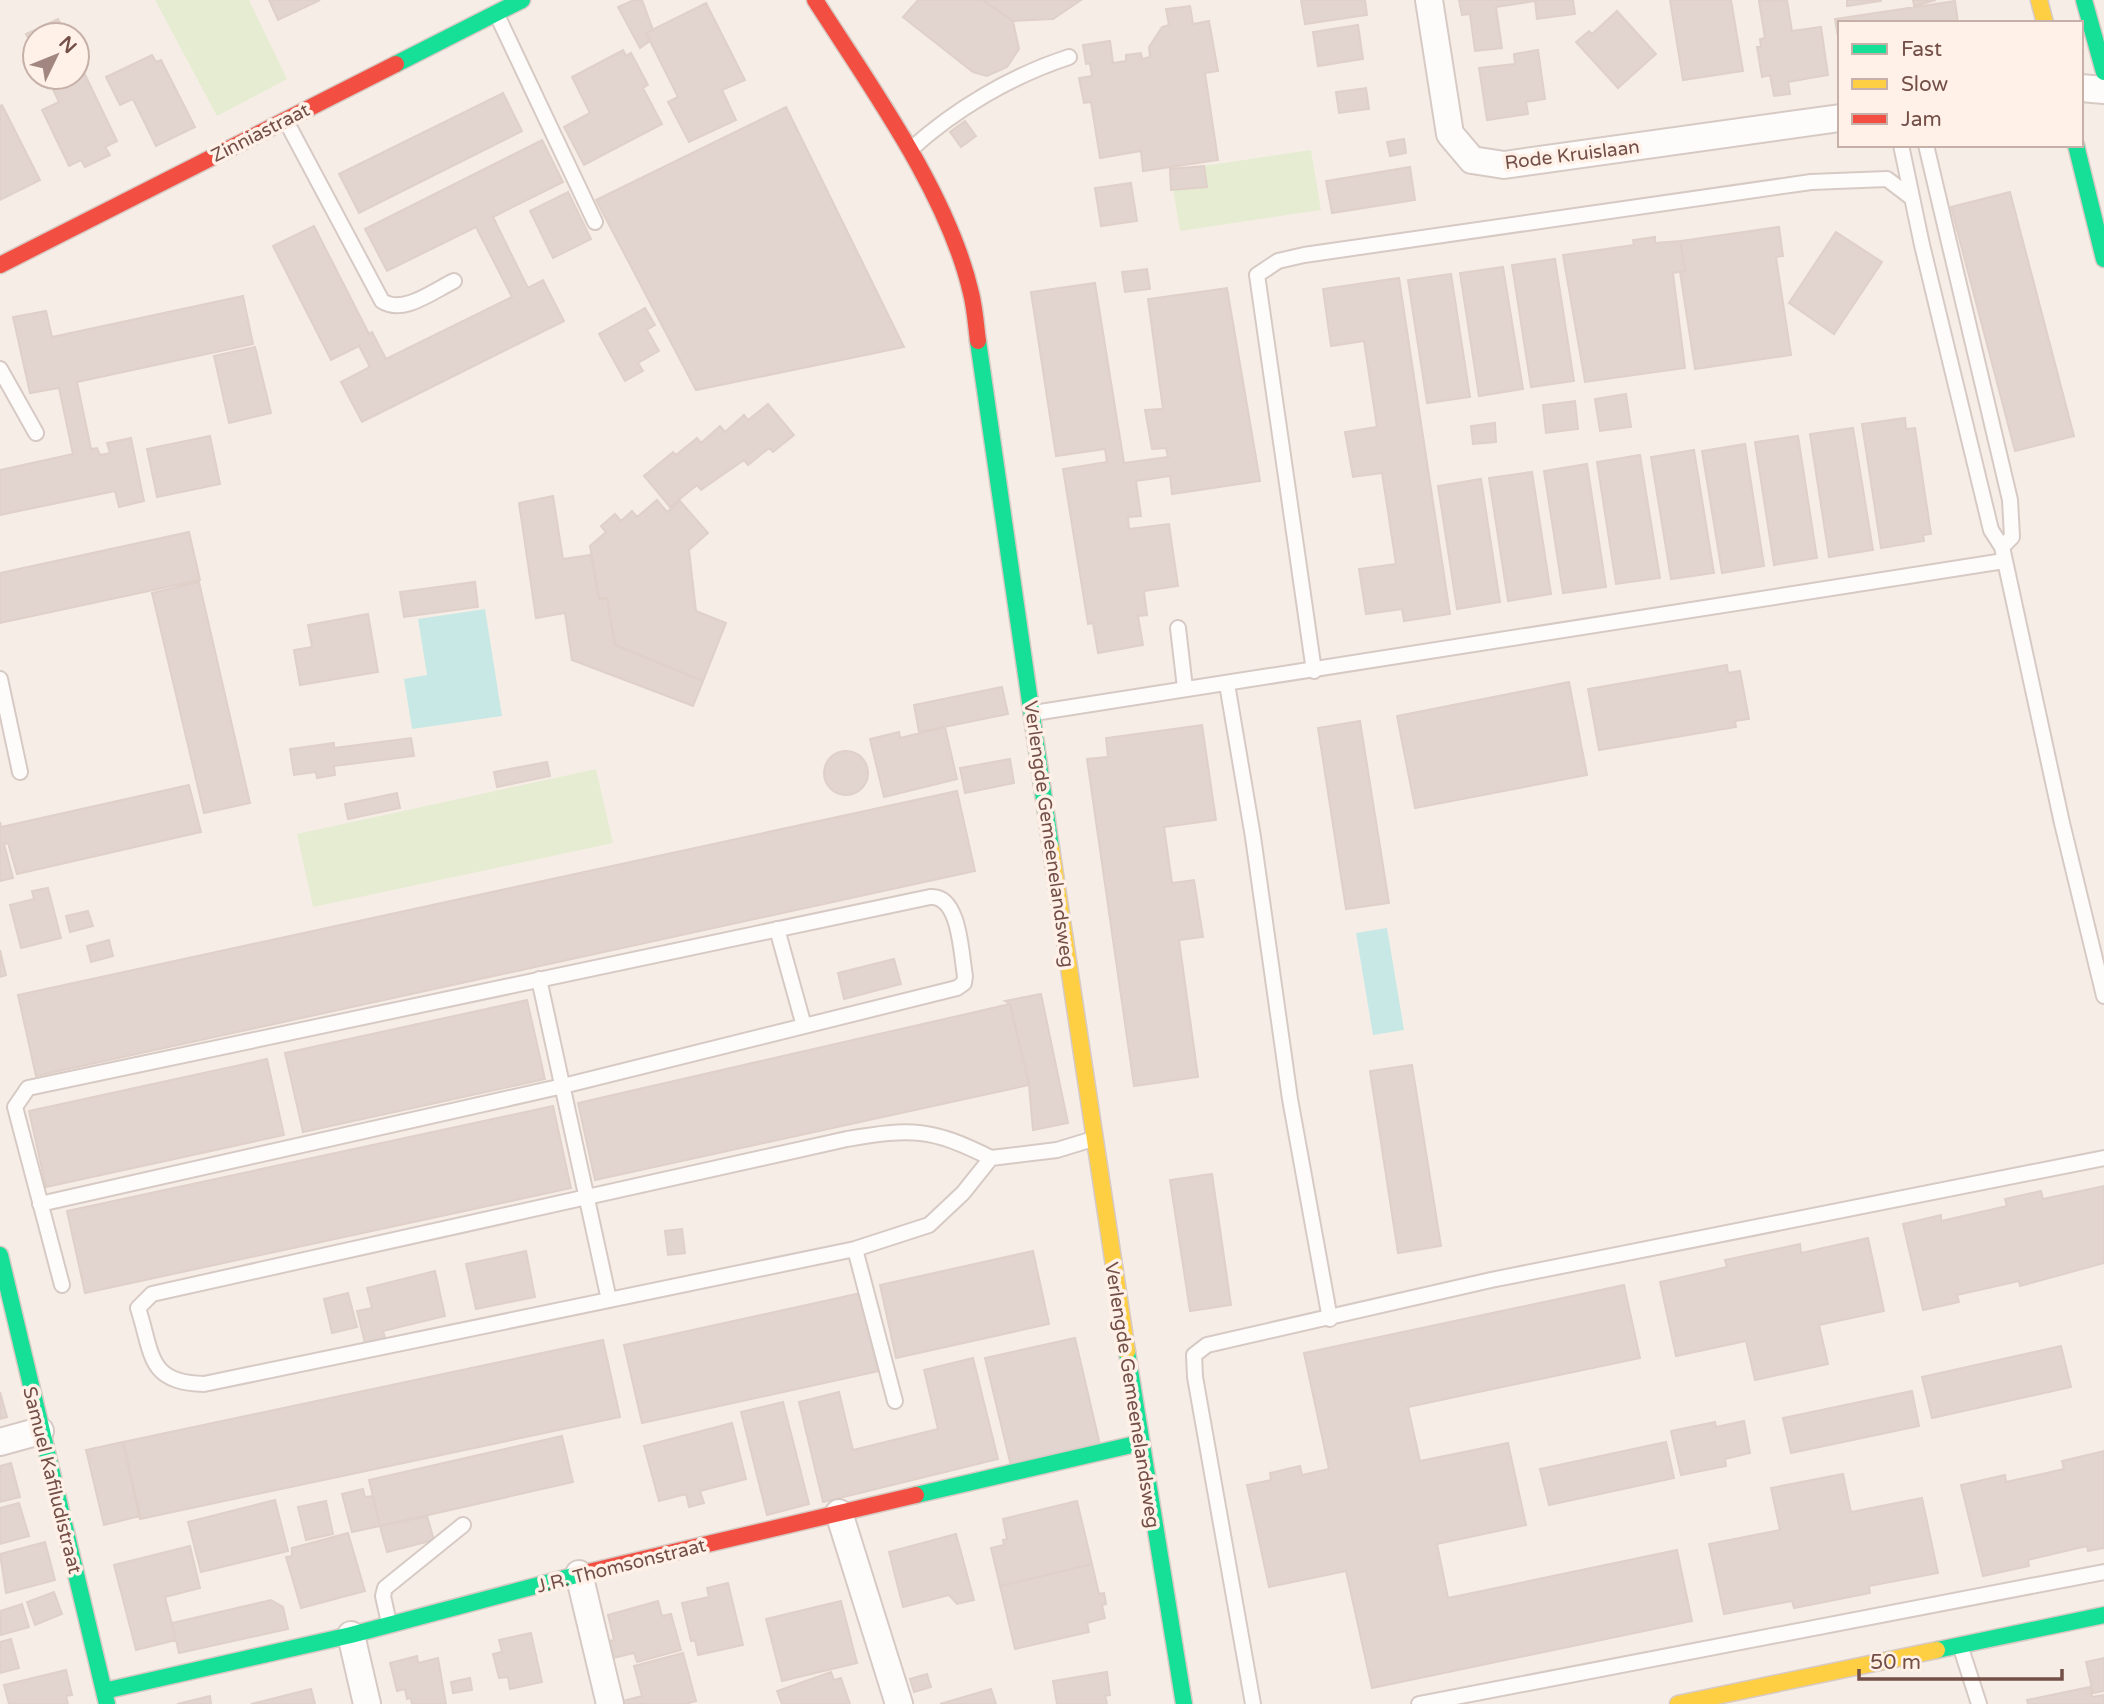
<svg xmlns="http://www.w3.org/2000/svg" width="2104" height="1704" font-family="'Varela Round',sans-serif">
<rect width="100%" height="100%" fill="#f6eee6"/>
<path fill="#e6ecd1" d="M155,0H249L287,79L217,116Z
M1311,150L1321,210L1180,231L1170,171Z
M596,769L613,843L313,907L297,834Z"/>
<path fill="#c8e8e5" d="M485,609L502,716L412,729L404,679L427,675L418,619Z
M1387,928L1404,1030L1373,1035L1356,933Z"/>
<path fill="#e2d4ce" stroke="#dfd0c9" stroke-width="2" d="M269,0H320L278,20Z
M634,0H642L653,30L646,33L650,41L640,48L618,7Z
M918,0H983L1013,21L1019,49L1007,67L987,76L973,72L903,17Z
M983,0H1081L1053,19L1013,21Z
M1301,0H1365L1367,15L1305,24Z
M1459,0H1573L1575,14L1537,19L1535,1L1496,7L1502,48L1475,51L1470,14L1462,15Z
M1670,0H1731L1743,71L1683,80Z
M1787,0L1792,31L1821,27L1828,75L1788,82L1790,94L1774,96L1770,75L1762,77L1757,47H1761L1760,39L1765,38L1759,1Z
M1847,0H1881V1L1847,6Z
M1913,0H1936L1914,6Z
M1955,1L1958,23H1840V48L1835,19Z
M706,3L745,80L722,90L736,120L689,142L668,102L678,97L646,33Z
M1190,6L1193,24L1209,21L1218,71L1205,73L1218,160L1143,171L1141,151L1100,158L1091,102L1084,103L1079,78L1092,76L1090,63L1086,64L1083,45L1110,41L1113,63L1126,61V55L1141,53L1142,59L1150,57L1149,47L1162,27L1169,25L1166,9Z
M1617,11L1656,54L1618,88L1576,42L1589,31L1592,34Z
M58,19L66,35H35V53L26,34Z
M1358,25L1363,59L1318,66L1313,32Z
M623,50L626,56L631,53L648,85L643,88L662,124L584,165L564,127L590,113L572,77Z
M1538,50L1545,99L1526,102L1528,114L1487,120L1479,68L1515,64L1514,54Z
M152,55L156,62L161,60L195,127L156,146L133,99L120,105L106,77Z
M77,58L117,141L105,147L110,155L85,167L81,160L69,166L42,110L59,102L47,77H77Z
M1366,88L1369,109L1339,113L1336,92Z
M503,93L522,131L359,213L339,174Z
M2,105L40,180L0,200V106Z
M786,107L904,347L696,390L596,200Z
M965,121L976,136L961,147L950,132Z
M1404,139L1406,153L1390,156L1387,142Z
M542,140L563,182L493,217L528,288L543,280L564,321L362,422L341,382L370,367L359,346L331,360L273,246L314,226L369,334L372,332L386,359L512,297L476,227L387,271L365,229Z
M1204,166L1207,187L1171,190L1170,169Z
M1410,167L1415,200L1332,213L1326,181Z
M1131,183L1137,221L1101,226L1095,188Z
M568,192L591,239L553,258L530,211Z
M2010,192L2074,436L2015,451L1951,207Z
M1779,227L1783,256L1776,257L1791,355L1695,369L1680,272L1685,271L1680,241Z
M1836,232L1882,262L1834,334L1789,303Z
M1655,237V243L1680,241L1685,271L1673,273L1685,368L1585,382L1563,255L1634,245L1633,240Z
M1555,259L1574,381L1531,387L1512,265Z
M1503,267L1523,389L1479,396L1460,273Z
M1147,269L1150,289L1125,292L1122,272Z
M1451,274L1470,397L1427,403L1408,280Z
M1399,278L1450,614L1404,621L1402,609L1366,614L1359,569L1396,564L1382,473L1353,477L1345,432L1377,427L1364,341L1331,346L1323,289Z
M1095,283L1124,463L1168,457L1166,448L1152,449L1145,410L1163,409L1148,299L1227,288L1260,481L1172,494L1170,476L1136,481L1141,516L1128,517L1129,529L1169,524L1178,586L1144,591L1147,615L1138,616L1143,645L1098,653L1093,623L1088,624L1063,469L1107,462L1105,449L1056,456L1031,292Z
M243,296L253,344L77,382L91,449L97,448L100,455L110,453L107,443L131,438L144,501L119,507L115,491L0,515V470L73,454L59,388L30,393L13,317L46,311L52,337Z
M645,308L655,325L647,330L659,351L638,363L643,371L625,381L599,334Z
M255,347L271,413L229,423L214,356Z
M1626,394L1631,427L1600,431L1595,399Z
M1575,401L1578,429L1546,433L1543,405Z
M768,404L794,435L773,452L769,448L748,465L744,460L701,490L697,485L670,507L644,476L673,452L676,455L697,438L701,443L720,426L725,432L744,415L748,420Z
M1905,418L1906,429L1915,428L1931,534L1923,535L1924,541L1881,548L1862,424Z
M1495,423L1496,442L1473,444L1471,426Z
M1853,428L1873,550L1829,557L1810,434Z
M210,436L220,484L157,497L147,449Z
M1798,436L1817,558L1774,565L1755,442Z
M1745,444L1764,566L1722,573L1702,451Z
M1694,450L1714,573L1671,579L1651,457Z
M1640,455L1660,578L1616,584L1597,462Z
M1587,464L1606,587L1563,593L1544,471Z
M1532,472L1551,594L1508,601L1489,478Z
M1481,479L1500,602L1457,609L1438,486Z
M553,496L563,559L591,555L599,599L607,598L615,645L703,681L693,706L572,660L565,613L536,618L519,503Z
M657,500L667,512L680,501L708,533L689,550L696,611L726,623L703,681L615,645L607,598L599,599L590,546L606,532L601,526L615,514L621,521L632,511L637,517Z
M189,532L200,580L0,623V573Z
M199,582L250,803L204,813L152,593Z
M475,582L478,607L404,617L400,592Z
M368,614L378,672L300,685L294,650L312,647L308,625Z
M1727,665L1728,673L1740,671L1749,719L1735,721L1736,727L1599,750L1588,689Z
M1569,682L1587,775L1415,808L1397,716Z
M1002,687L1008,714L919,732L914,705Z
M1360,721L1389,903L1346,909L1318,728Z
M1202,725L1216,820L1164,827L1172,883L1194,880L1203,937L1179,940L1198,1077L1134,1086L1087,759L1108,757L1106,738Z
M945,727L957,779L884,797L870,739L899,732L900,738Z
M411,738L414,756L334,766L335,775L317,778L316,772L294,775L290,749L334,743V748Z
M824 773a22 22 0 1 1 44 0a22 22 0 1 1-44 0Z
M1010,759L1014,783L965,793L960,768Z
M547,762L550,776L497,787L494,772Z
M189,785L201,832L17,874L8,843L4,844L13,878L0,881V822L1,827Z
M957,791L975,871L36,1076L18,995Z
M397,793L400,808L348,819L345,804Z
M48,888L61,938L21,948L10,905L34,899L32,891Z
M88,911L93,926L70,932L66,916Z
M109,940L113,956L91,962L87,946Z
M0,950L6,975L0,977Z
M894,959L901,984L844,999L838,973Z
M1041,994L1068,1123L1033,1130L1029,1085L1010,1004L1005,1001Z
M527,1000L545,1079L303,1132L285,1053Z
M1010,1004L1029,1085L595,1180L578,1103Z
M267,1059L284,1135L46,1187L29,1111Z
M1412,1065L1441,1246L1398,1253L1370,1071Z
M553,1106L571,1188L85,1293L67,1211Z
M1212,1174L1231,1305L1190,1311L1170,1180Z
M2104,1186V1263L2020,1286L2019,1281L1957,1295L1959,1302L1923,1310L1903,1224L1941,1215V1221L2007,1206L2005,1199L2041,1191L2043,1199Z
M682,1229L685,1253L668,1255L665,1231Z
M1868,1238L1884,1311L1819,1325L1828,1364L1755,1380L1746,1341L1676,1356L1660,1282L1727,1267L1725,1260L1800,1244L1801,1253Z
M526,1251L535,1297L476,1309L466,1264Z
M1033,1251L1049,1324L896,1358L880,1285Z
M435,1271L445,1316L383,1331L385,1338L365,1343L357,1311L372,1308L367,1288Z
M1624,1285L1640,1358L1408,1407L1420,1461L1508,1443L1526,1525L1437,1544L1448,1598L1677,1550L1692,1621L1372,1688L1346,1571L1269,1587L1247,1485L1271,1480L1270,1473L1300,1466L1302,1475L1329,1469L1304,1353Z
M348,1293L357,1327L332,1333L324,1299Z
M861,1293L879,1371L642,1423L624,1345Z
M1075,1338L1100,1445L1011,1466L985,1358Z
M603,1340L620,1417L140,1519L123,1442Z
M2061,1346L2071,1387L1932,1418L1922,1377Z
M973,1358L998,1459L823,1502L799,1402L839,1392L853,1450L938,1429L924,1370Z
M1912,1391L1919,1426L1791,1453L1783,1418Z
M0,1392L7,1417L0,1419Z
M783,1402L809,1504L767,1515L741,1412Z
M1744,1421L1750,1453L1725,1459L1726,1466L1681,1475L1671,1431L1715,1422L1716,1427Z
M732,1423L746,1479L700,1491L704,1503L689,1507L686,1494L659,1501L644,1446Z
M562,1436L573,1482L380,1526L369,1480Z
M123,1442L140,1516L104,1525L86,1450Z
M1666,1442L1674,1478L1549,1505L1540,1469Z
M2104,1451V1548L2088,1551L2087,1546L2028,1560L2029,1566L1983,1576L1961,1485L2005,1475L2006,1482L2064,1469L2062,1461Z
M11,1463L20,1497L0,1502V1466Z
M1843,1474L1851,1512L1922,1498L1938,1573L1869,1586L1870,1593L1794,1608L1792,1601L1724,1614L1709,1544L1780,1530L1771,1488Z
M363,1489L365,1497L373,1496L380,1526L352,1532L342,1494Z
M275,1500L288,1551L201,1572L188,1522Z
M326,1501L333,1534L306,1540L298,1507Z
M1077,1501L1092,1564L1000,1586L991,1548L1004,1545L1003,1540L1007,1539L1003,1519Z
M19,1503L29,1536L0,1544V1508Z
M427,1516L434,1540L387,1552L380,1526Z
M348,1533L365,1591L301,1608L286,1557L292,1556V1548Z
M956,1534L974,1600L957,1604L949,1595L903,1607L889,1552Z
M45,1542L55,1580L6,1593L0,1554Z
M190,1546L200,1588L165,1597L176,1640L136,1650L114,1565Z
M1092,1564L1099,1594L1104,1593L1106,1604L1102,1605L1105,1618L1087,1623L1089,1632L1015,1649L1000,1586Z
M728,1583L743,1645L698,1655L695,1640L691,1641L682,1603L709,1597L707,1588Z
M54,1592L62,1614L35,1625L27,1602Z
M271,1600L283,1607L288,1629L179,1653L172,1623Z
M658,1601L662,1616L671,1614L681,1650L637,1662L634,1653L609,1659L604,1642L614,1640L608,1615Z
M841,1601L857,1663L782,1681L766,1619Z
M22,1604L29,1627L1,1635L0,1611Z
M531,1633L542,1682L510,1689L508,1677L499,1678L493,1654L502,1652L499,1640Z
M11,1639L19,1668L0,1673V1642Z
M683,1653L696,1701L685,1704H624L623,1701L642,1696L634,1666Z
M417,1656L418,1663L438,1658L446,1704H412L411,1698L407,1699L405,1689L397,1691L390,1663Z
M2104,1658V1691L2093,1693L2086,1662Z
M66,1670L72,1695L66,1696L68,1704H9L4,1685Z
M831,1672L834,1680L841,1678L850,1704H782L777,1691Z
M1107,1672L1110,1695L1105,1696L1107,1704H1057L1053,1681Z
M927,1674L931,1687L914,1692L910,1679Z
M470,1678L472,1690L453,1693L451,1682Z
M2090,1687L2092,1697L2104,1695V1704H2028L2027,1700Z
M311,1689L315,1704H251Z
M991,1689L996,1704H940Z
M210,1696L211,1704H177Z"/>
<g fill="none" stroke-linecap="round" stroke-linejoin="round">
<g stroke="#d7cac5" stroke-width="18">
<path id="lane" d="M497,15L595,222
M286,121L382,301C403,315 433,291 454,281
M1901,145L1922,245L1991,530L2002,547L2062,823L2104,996
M1926,145L2010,500L2012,537L2002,547
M910,150C955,109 1011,76 1069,57
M0,369L36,433
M1178,628L1185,688
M1314,671L1257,275L1278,261L1304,255L1811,182L1887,179L1912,198
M0,679L20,772
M1227,684L1253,837L1290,1099L1330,1319
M1034,713L2004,561
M777,929L804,1026
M539,979L609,1300
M991,1158C931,1128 912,1128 847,1139L152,1294L138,1308C153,1354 147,1383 204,1384L855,1249L929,1225L963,1193L991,1158L1057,1150L1093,1139
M40,1204L563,1086L957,988L964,983L965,976C961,954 960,894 930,897L28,1088L15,1107L62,1285
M855,1249L895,1401
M389,1623L383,1596L385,1588L463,1525
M1960,1645L1979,1704
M1253,1704L1195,1377L1194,1355L1207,1345L1491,1280L2104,1158
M1419,1704L2104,1572"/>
</g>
<g stroke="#d7cac5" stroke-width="30">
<path id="street" d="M1429,0L1450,134L1472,160L1504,165L1840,118
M2081,88L2104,90
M0,1442L40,1431
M839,1513L899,1704
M579,1574L610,1704
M351,1635L367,1704"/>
</g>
<g stroke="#d7c9c3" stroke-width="19">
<path id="fast" d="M2084,0L2104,72
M396,64L522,0
M2076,145L2104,259
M978,341L1051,848
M0,1255L107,1704
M1127,1352L1184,1704
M916,1495L1140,1443
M1937,1650L2104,1615
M104,1691L351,1635L584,1573"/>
</g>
<g stroke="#d7c9c3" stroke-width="19">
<path id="slow" d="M2039,0L2045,23
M1051,848L1127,1352
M1678,1704L1937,1650"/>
</g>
<g stroke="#d7c9c3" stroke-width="19">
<path id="jam" d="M815,0C870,86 948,193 971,293C975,309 976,326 978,341
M0,265L396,64
M584,1573L916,1495"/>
</g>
<use href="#lane" stroke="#fefcfb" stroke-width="14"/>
<use href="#street" stroke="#fefcfb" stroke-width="26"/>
<use href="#fast" stroke="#16e098" stroke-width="16"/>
<use href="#slow" stroke="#ffcf43" stroke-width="16"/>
<use href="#jam" stroke="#f24e42" stroke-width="16"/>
</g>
<g text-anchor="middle" stroke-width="7" stroke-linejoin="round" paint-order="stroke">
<g font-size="19" fill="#734f47" stroke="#fff1e7">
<text transform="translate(260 132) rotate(-27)" y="7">Zinniastraat</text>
<text transform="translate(1572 154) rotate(-7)" y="7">Rode Kruislaan</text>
<text transform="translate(1050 834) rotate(82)" y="7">Verlengde Gemeenelandsweg</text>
<text transform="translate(1133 1395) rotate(81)" y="7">Verlengde Gemeenelandsweg</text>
<text transform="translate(53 1480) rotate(76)" y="7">Samuel Kafiludistraat</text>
<text transform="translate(621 1565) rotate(-14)" y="7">J.R. Thomsonstraat</text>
</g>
</g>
<rect x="1838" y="21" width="245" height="126" fill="#fff1e7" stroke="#c7b0a7" stroke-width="2"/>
<rect x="1852" y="44" width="35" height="10" fill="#16e098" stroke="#c7b0a7" stroke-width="2"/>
<text x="1901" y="56" font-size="21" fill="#734f47">Fast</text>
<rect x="1852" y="79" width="35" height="10" fill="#ffcf43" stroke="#c7b0a7" stroke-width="2"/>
<text x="1901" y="91" font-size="21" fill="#734f47">Slow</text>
<rect x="1852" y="114" width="35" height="10" fill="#f24e42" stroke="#c7b0a7" stroke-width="2"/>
<text x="1901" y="126" font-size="21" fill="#734f47">Jam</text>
<g transform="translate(56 56) rotate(47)"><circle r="33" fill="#fff1e7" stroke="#c7b0a7" stroke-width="2"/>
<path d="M0-5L12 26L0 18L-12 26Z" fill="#a1877f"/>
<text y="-10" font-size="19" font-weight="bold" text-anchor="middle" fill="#734f47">N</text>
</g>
<path d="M1859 1669v10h203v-10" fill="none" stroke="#734f47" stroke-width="3.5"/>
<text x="1870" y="1669" font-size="21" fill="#734f47" stroke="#fff1e7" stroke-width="5" paint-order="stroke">50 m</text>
</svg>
